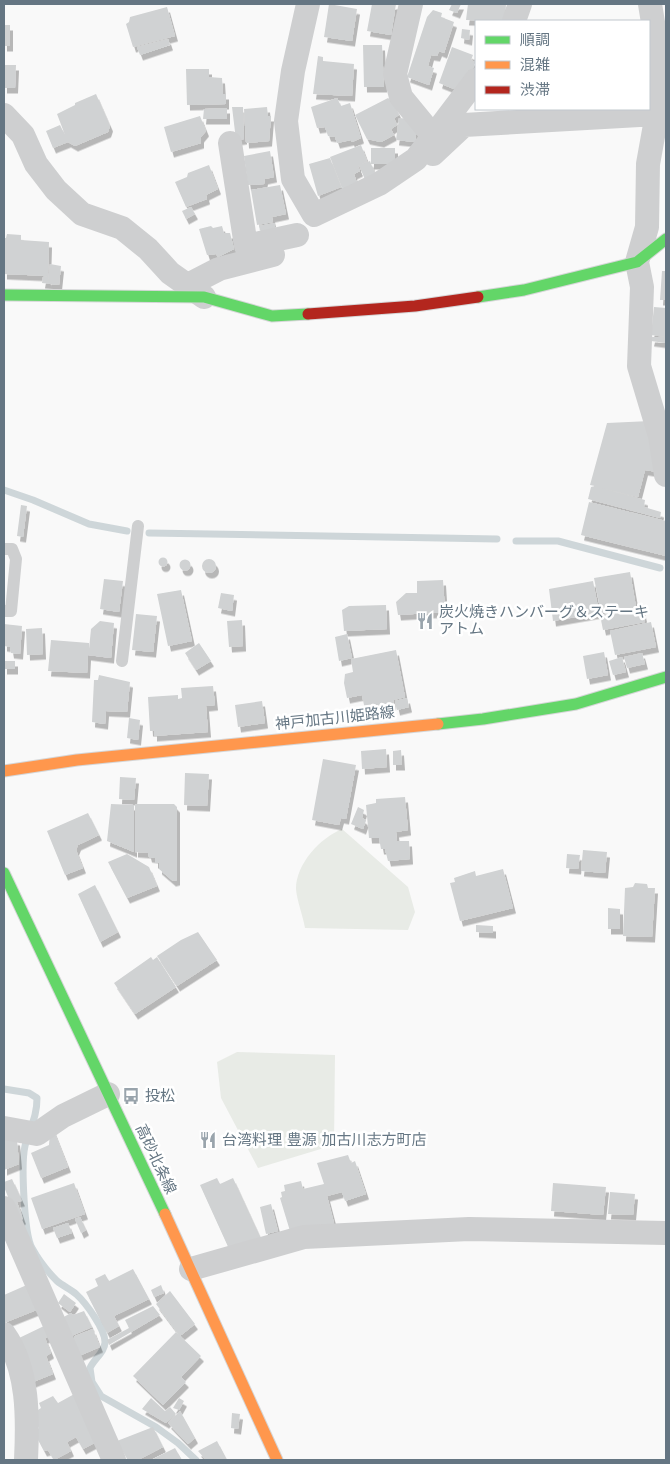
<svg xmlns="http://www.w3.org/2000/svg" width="670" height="1464" font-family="'DejaVu Sans','Noto Sans JP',sans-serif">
<defs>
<filter id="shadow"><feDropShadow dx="3" dy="5.5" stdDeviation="0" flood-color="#0004"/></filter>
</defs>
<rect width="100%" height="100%" fill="#f9f9f9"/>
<path fill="#e8ebe6" d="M342,829L408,887L415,912L408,930L305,928C303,916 297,901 296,889C296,864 320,838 342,829Z
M237,1052L335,1055L334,1145L258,1168L221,1098L217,1062Z"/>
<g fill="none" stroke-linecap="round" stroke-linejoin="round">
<path stroke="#ced6d9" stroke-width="7" d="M4,490L33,500L89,524L127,531
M149,533L497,539
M516,541H558L660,568
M4,1089L29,1093L37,1098C37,1119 29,1128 25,1146C21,1163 24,1234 32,1248C38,1259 48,1272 57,1281C63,1286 70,1289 76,1294C86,1303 105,1329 105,1342C105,1352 94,1359 90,1368L92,1382L101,1396L156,1427L178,1443L196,1460"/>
</g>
<path fill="#d0d2d3" filter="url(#shadow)" d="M329,4L357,9L352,41L324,37Z
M372,4H396L391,35L367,31Z
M452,4H461L457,13L449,10Z
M468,4H506L505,21L466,20Z
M167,7L175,36L133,47L126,24L129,22L130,17Z
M433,10L442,13L441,17L454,22L444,53L439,51L437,56L431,55L428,66L434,68L429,85L407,77L427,17Z
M4,25H10V46H4Z
M462,29L470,30L469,40L461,38Z
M168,39L170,45L140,55L137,47Z
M363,45H382L384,87H364Z
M452,47L473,55L471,60L475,62L472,71L468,70L459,91L439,83Z
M318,56L323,57V61L354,64L352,96L313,94Z
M4,65H16L15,88H4Z
M186,69H209V77L222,78L223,94H226V104L187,105Z
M96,94L110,126L108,132L75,146L68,142L53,148L46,131L60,125L65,135L57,114L75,105V103Z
M337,98L341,106L350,103L361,138L352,142L351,140L337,143L335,137L328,136L325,127L317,128L311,107Z
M388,98L393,102L399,115L394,118L397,125L391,129L394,135L381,142L367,139L355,115Z
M232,107H243L244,139L236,140Z
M267,107L268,116H271L269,141L246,143L244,109Z
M227,108V119H203L204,109Z
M200,116L206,131L201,137V143L171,152L164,127Z
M399,118L410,119V126L417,128L415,142L396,140Z
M361,145L367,161L358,166L360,171L354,174L357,183L342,188L330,157Z
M371,148H395V164H371Z
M270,151L274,177L265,179L264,184L248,185L244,156Z
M330,158L341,187L318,196L309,164Z
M370,161L377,179L366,182L359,165Z
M209,165L218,189L206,195L207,199L186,207L175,182L187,177L188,173Z
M280,185L286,214L272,217L273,222L257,225L251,190Z
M191,207L195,214L186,219L182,211Z
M275,223V229L261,232L259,226Z
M211,226L213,228L222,226L224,233H230L234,249L218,257L216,254L207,255L199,229Z
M7,234L21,235V240L49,242L48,276L4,274V238H6Z
M50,264L61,266L59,285L42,283L43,277L48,276V281Z
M662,271H666V300H660Z
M654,307L666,308V337L651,335Z
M652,337H666V343L651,341Z
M650,421L657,472L645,470L638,497L601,488L645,500L644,507L661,512L660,518L588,499L591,487L595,486L590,485L607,423Z
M589,502L666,521V556L581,535Z
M21,505L27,506L23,537L17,536Z
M158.5 562a4.5 4.5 0 1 1 9 0a4.5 4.5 0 1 1-9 0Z
M202 566a7 7 0 1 1 14 0a7 7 0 1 1-14 0Z
M179.5 565a5.5 5.5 0 1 1 11 0a5.5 5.5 0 1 1-11 0Z
M630,572L636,607L601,613L594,578Z
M104,579L123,581L119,612L100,609Z
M443,580L445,612L398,615L396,602L406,593H417V581Z
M593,581L599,613L553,621L549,589Z
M181,590L192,641L168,646L157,594Z
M221,593L234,595L232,611L218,608Z
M386,605L387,629L344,631L342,610L349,606Z
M642,607L645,622L603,630L600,615Z
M136,614L157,616L153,652L132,650Z
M242,620L243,646L229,647L227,621Z
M100,621L114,623L111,658L88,655L87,673L48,671L51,640L89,643V649L91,629Z
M651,622L656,647L615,655L610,631Z
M4,624L22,626L20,654L11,653L10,647L4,646Z
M42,628L43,654L27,655L26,629Z
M347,634L352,658L339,661L335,637Z
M199,643L211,661L196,670L185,653Z
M396,650L405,697L394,700L393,705L365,710L362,695L347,698L344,683L345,674L353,672L351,659Z
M604,652L608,675L587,679L583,656Z
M642,653L645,664L627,668L624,657Z
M622,657L626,672L613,675L609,661Z
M4,661H15V669H4Z
M99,675L130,682L127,712L106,711L105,724L92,722L94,680H98Z
M213,686L215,705L206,706L208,732L154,736V731H150L148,697L178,695V699L182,698L181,688Z
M407,698L409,707L397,710L395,701Z
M262,701L265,723L238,727L235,705Z
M129,718L140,720L138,740L127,738Z
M386,749L387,767L362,769L361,751Z
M401,750L402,765H393V751Z
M323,759L356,765L346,819L341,818L339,825L312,820Z
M185,773L209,774L207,806L184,805Z
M120,777L136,778L134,800L119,799Z
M405,797L408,830L396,832L397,841H409L410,859L388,861L385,849H381L379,838H369L366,805L376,803V799Z
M111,804L134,805V852L107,841Z
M135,804H174L177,807V880L173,881L159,869V863H155V858L149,857L148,853L135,852Z
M358,807L364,810L362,818L366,820L363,829L351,824Z
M88,813L99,835L78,845L76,850L83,868L65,875L47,831Z
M583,850L607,852L605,873L581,871Z
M127,854L149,867L157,886L127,898L108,862Z
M567,854L580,855L578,869L566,868Z
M503,869L513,908L460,921L450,883L455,882L454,878L475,871L476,876Z
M635,883L647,884L648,888H655L652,937L623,936L625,888L633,887Z
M95,885L118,932L100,942L78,894Z
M608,908L620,909V929H608Z
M476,925L493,926V933L476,932Z
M198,932L217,960L177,986L157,956L181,940Z
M151,957L153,960L157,957L176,987L135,1014L114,983Z
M53,1129L68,1167L41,1178L31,1153L49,1145L50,1132Z
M4,1138L17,1140L19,1164L4,1170Z
M348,1155L351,1163L355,1161L366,1194L345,1201L342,1192L327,1196L334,1223L323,1227L322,1224L290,1231L280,1198L282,1197L281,1192L285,1191L284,1185L301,1181L303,1189L324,1184L317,1163Z
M217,1178L220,1184L233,1178L262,1241L230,1251L200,1185Z
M12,1179L22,1201L17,1202L23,1219L18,1221L4,1187V1182Z
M74,1183L85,1214L42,1229L31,1198Z
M553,1183L606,1187L603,1215L551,1211Z
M610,1192L635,1194L633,1215L608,1214Z
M271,1204L278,1231L266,1234L260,1207Z
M80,1217L86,1230L81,1233L75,1219Z
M68,1223L72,1233L57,1238L53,1228Z
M133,1269L149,1299L114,1316L119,1326L107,1333L86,1292L98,1286L95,1279L105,1274L109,1281Z
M29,1284L39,1309L4,1323V1295Z
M161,1285L164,1293L154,1297L151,1290Z
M170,1291L195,1324L180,1336L156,1304Z
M64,1294L76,1303L70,1312L58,1303Z
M153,1306L160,1315L109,1345L107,1340L129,1328L125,1320Z
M84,1311L92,1327L69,1337L60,1319L71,1313L73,1315Z
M44,1326L50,1336L45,1338L51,1353L46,1356L53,1374L28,1384L17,1339Z
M93,1329L100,1347L79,1356L73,1340L75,1336Z
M176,1332L201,1356L181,1377L186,1382L163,1405L133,1376Z
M78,1392L100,1440L83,1449L76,1437L67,1442L71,1451L54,1460L48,1450L44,1451L34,1432L39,1428L32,1414L41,1408L39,1403L53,1396L58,1403Z
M151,1398L165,1411L170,1407L176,1414L166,1423L142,1409Z
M179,1398L184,1401L179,1410L173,1408Z
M180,1411L195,1438L188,1444L168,1423Z
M232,1413L240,1414L238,1429L231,1428Z
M153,1427L163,1447L138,1460H128L117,1441Z
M217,1441L227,1460H206L198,1451Z
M175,1448L182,1460H151Z"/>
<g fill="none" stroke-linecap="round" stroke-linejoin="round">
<g stroke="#d5d6d7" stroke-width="13">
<path id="fast" d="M4,295L204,297L272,316L308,314
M478,297L524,290L637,262L666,239
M438,724L483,719L576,704L666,677
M4,873L165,1214"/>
</g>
<g stroke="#d5d6d7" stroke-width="13">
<path id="slow" d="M4,771L77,760L438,724
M165,1214L277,1460"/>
</g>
<g stroke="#d5d6d7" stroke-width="13">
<path id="jam" d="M308,314L415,306L478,297"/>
</g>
<path stroke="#cecfd0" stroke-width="12" d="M4,549H12L16,559L11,611H4
M122,661L138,526"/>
<path stroke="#cecfd0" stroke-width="24" d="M308,4L293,71L286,121L293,179L314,215L379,184L416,159L476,80
M411,4L395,74L401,97L433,136
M650,4L656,41L659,74L657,114L648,164L647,227L637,262L642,287L639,366L660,436L666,475
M514,21L520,4
M4,115L23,135L36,164L56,190L82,214L122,228L148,249L170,273L204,297
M230,143L246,246L297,235
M433,154L464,125L657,114
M188,285L219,269L273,255
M4,1128L37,1134L63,1116L108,1094
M4,1208L114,1460
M191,1269L304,1237L469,1229L666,1233
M4,1334C29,1369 28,1419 26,1460"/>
<use href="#fast" stroke="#63d668" stroke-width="11"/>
<use href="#slow" stroke="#ff974d" stroke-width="11"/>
<use href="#jam" stroke="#b3261e" stroke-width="11"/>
</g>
<defs>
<g id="restaurant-bare" transform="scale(1.35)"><path d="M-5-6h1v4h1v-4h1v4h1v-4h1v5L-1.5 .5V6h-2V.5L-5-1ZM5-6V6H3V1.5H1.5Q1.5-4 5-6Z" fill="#99a4ac" stroke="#fff" stroke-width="2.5" paint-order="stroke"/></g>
<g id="bus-bare" transform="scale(1.35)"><path d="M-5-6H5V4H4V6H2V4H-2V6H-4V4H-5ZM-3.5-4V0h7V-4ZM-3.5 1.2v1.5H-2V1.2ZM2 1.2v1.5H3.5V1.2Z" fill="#99a4ac" stroke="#fff" stroke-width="2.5" paint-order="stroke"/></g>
</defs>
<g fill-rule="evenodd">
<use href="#restaurant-bare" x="425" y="621"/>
<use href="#bus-bare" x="131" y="1096"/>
<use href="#restaurant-bare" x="208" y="1140"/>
</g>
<g text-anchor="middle" stroke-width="5" stroke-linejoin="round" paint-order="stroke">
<g font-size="15" fill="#657683" stroke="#fff" text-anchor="start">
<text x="439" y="617">炭火焼きハンバーグ＆ステーキ<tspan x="439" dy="17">アトム</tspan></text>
<text x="145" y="1101">投松</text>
<text x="222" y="1145">台湾料理 豊源 加古川志方町店</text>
</g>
<g font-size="15" fill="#657683" stroke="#fff">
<text transform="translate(335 718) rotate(-6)" y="5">神戸加古川姫路線</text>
<text transform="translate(156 1159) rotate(65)" y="5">高砂北条線</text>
</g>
</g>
<rect width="670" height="1464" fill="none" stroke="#657683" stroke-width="10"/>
<rect x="475" y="20" width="175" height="90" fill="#ffffff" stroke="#c1c8cd"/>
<rect x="485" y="36" width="25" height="8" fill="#63d668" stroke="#c1c8cd"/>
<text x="520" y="45" font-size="15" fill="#657683">順調</text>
<rect x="485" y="61" width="25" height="8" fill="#ff974d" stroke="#c1c8cd"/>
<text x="520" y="70" font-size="15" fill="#657683">混雑</text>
<rect x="485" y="86" width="25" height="8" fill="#b3261e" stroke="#c1c8cd"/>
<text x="520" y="95" font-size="15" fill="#657683">渋滞</text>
</svg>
